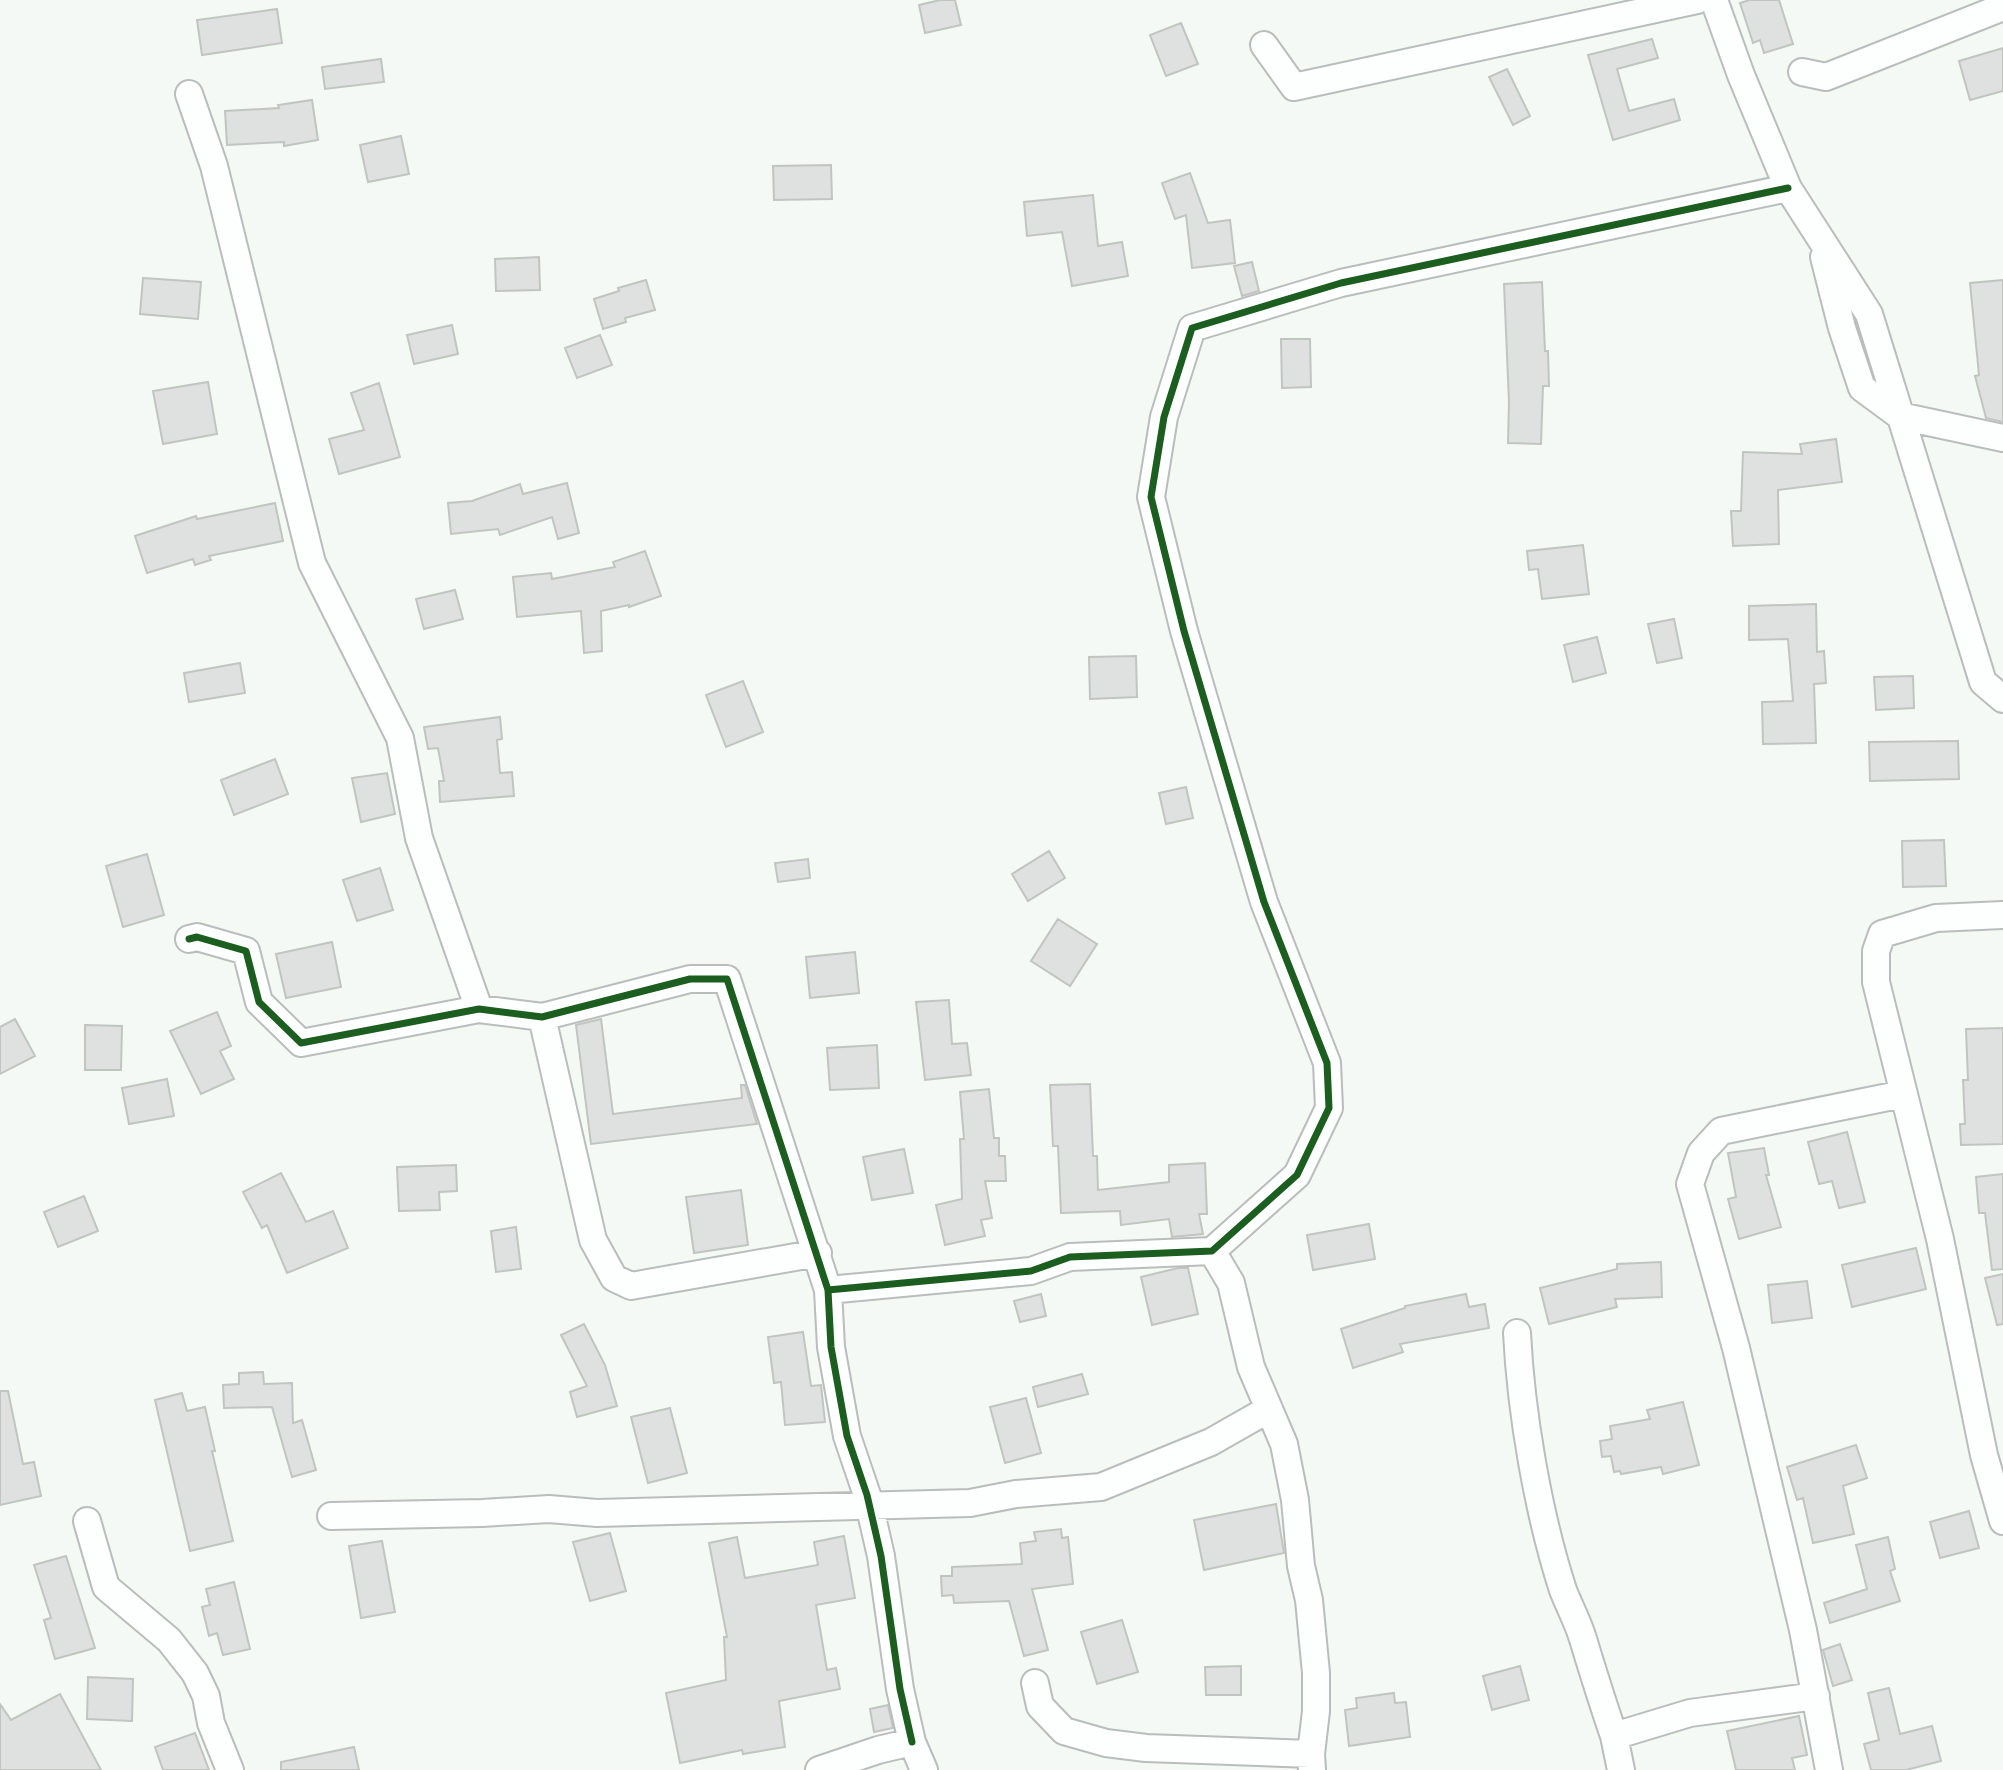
<svg xmlns="http://www.w3.org/2000/svg" width="2003" height="1770" font-family="'Sofia Sans Condensed',sans-serif">
<rect width="100%" height="100%" fill="#f4f9f6"/>
<path fill="#dee1df" stroke="#c1c5c2" stroke-width="2" d="M940,0H955L961,25L925,33L919,5Z
M1750,0H1779L1793,44L1764,53L1760,40L1753,43L1740,3Z
M277,9L282,43L202,55L197,20Z
M1181,23L1198,64L1166,76L1150,35Z
M1652,39L1658,58L1617,69L1629,111L1674,99L1680,120L1613,140L1588,55Z
M2003,48V91L1970,100L1959,61Z
M381,59L384,82L325,89L322,67Z
M1507,69L1530,116L1513,125L1489,77Z
M312,100L318,140L284,146V142L227,145L225,111L279,108L278,105Z
M401,136L409,174L368,182L360,145Z
M831,165L832,199L774,200L773,166Z
M1190,173L1208,223L1230,220L1235,263L1192,268L1186,215L1175,219L1162,183Z
M1093,195L1098,246L1122,242L1128,276L1072,286L1062,232L1027,236L1024,202Z
M539,257L540,290L496,291L495,259Z
M1252,262L1259,291L1242,296L1234,266Z
M143,278L201,282L198,319L140,314Z
M646,280L655,310L625,318L626,322L603,329L594,299L619,291L618,288Z
M2003,280V422L1986,418L1975,376L1979,375L1970,283Z
M1542,282L1545,351H1548L1549,386H1543L1541,444L1508,443L1509,402L1504,284Z
M452,325L458,354L414,364L407,335Z
M600,335L612,365L577,378L565,348Z
M1281,339H1310L1311,387L1282,388Z
M208,382L217,434L163,444L153,391Z
M379,383L400,457L339,474L329,439L364,430L351,393Z
M1836,439L1842,482L1778,490L1779,544L1733,546L1731,511H1741L1743,452L1802,454L1800,444Z
M567,483L579,533L558,539L552,517L500,535L498,529L451,534L448,503L472,501L520,484L523,494Z
M275,503L283,541L209,556L211,560L195,565L193,559L147,573L135,536L196,516L197,519Z
M1583,545L1589,594L1542,599L1538,569L1529,570L1527,551Z
M645,551L661,596L629,607V605L601,611L602,651L584,653L581,611L517,617L513,577L551,573L552,579L615,567L613,562Z
M455,590L463,619L424,629L416,599Z
M1816,604L1817,652L1824,651L1826,683L1814,684L1816,743L1763,744L1762,702L1793,701L1788,639L1749,640V606Z
M1674,619L1682,658L1657,663L1648,624Z
M1597,637L1606,673L1573,682L1564,645Z
M1136,656L1137,697L1090,699L1089,657Z
M240,663L245,693L189,702L184,673Z
M1913,676L1914,708L1876,710L1874,677Z
M743,681L763,732L726,747L706,695Z
M500,717L502,739L497,740L500,773L512,772L514,796L440,802L439,781H444L438,748L428,749L424,727Z
M1958,741L1959,779L1870,781L1869,742Z
M275,759L288,794L234,815L221,780Z
M387,773L395,814L361,822L352,778Z
M1186,787L1193,818L1166,824L1159,793Z
M1944,840L1946,886L1903,887L1902,841Z
M1049,851L1065,878L1028,901L1012,874Z
M147,854L164,915L123,927L106,866Z
M808,859L810,878L778,882L775,863Z
M380,868L393,910L357,921L343,880Z
M1058,919L1097,944L1070,986L1031,961Z
M332,942L341,987L286,998L276,954Z
M855,952L859,993L810,998L806,957Z
M949,1000L952,1044L967,1043L971,1075L925,1080L916,1002Z
M217,1012L231,1046L220,1051L234,1079L201,1094L170,1031Z
M15,1019L35,1056L0,1074V1027Z
M601,1019L613,1114L742,1098L741,1085H745L757,1124L591,1144L576,1025Z
M85,1025L122,1026L121,1070H85Z
M2003,1028V1144L1961,1145L1960,1124H1965L1963,1080H1968L1966,1029Z
M877,1045L879,1088L830,1090L827,1048Z
M167,1079L174,1116L129,1124L122,1088Z
M1090,1084L1093,1156H1097L1098,1190L1169,1182V1165L1205,1163L1207,1214H1199L1203,1234L1172,1237L1169,1219L1121,1225L1120,1211L1061,1213L1058,1146H1053L1050,1085Z
M989,1089L994,1138H999V1156H1005L1006,1181H985L992,1218L981,1220L985,1236L945,1245L936,1205L962,1199L960,1139H964L960,1092Z
M1847,1132L1865,1202L1839,1208L1832,1181L1819,1184L1808,1142Z
M1764,1148L1769,1175H1766L1781,1227L1739,1239L1728,1199L1736,1197L1728,1153Z
M904,1149L913,1193L872,1200L863,1157Z
M456,1165L457,1191L439,1192L440,1210L399,1211L397,1167Z
M281,1173L306,1222L333,1211L348,1248L287,1273L267,1225L262,1228L243,1192Z
M2003,1174V1269L1992,1270L1985,1213H1979L1976,1177Z
M741,1190L748,1245L694,1253L686,1197Z
M84,1196L98,1231L58,1247L44,1212Z
M1369,1224L1375,1259L1313,1270L1307,1235Z
M516,1227L521,1269L496,1272L491,1231Z
M1916,1248L1926,1289L1852,1307L1842,1265Z
M1661,1262L1662,1297L1615,1299L1617,1307L1549,1324L1540,1288L1617,1269V1264Z
M1178,1268H1188L1198,1314L1152,1325L1141,1277Z
M2003,1274V1324L1997,1325L1985,1278Z
M1807,1281L1812,1318L1772,1323L1768,1285Z
M1041,1294L1046,1316L1020,1322L1014,1301Z
M1466,1294L1469,1307L1485,1304L1489,1328L1400,1344L1403,1352L1353,1368L1341,1329L1405,1308V1306Z
M584,1324L605,1365L617,1406L577,1417L570,1392L587,1386L561,1335Z
M803,1332L811,1386L821,1385L825,1422L785,1425L781,1382L774,1383L768,1337Z
M263,1372L264,1384L292,1383L293,1423L302,1420L316,1470L292,1477L272,1407L224,1408L223,1385L239,1384V1373Z
M1082,1374L1088,1394L1038,1407L1033,1387Z
M0,1391H8L23,1464L34,1462L41,1496L0,1505Z
M182,1393L187,1411L205,1407L215,1451H212L233,1541L190,1551L155,1400Z
M1026,1398L1041,1453L1005,1463L990,1407Z
M1683,1402L1699,1465L1663,1474L1661,1467L1621,1474L1620,1471L1614,1472L1611,1456L1602,1457L1600,1441L1612,1439L1610,1426L1650,1419L1647,1410Z
M670,1408L687,1473L648,1483L631,1417Z
M1856,1445L1867,1478L1843,1486L1854,1534L1813,1543L1803,1498L1797,1500L1787,1467Z
M1276,1504L1284,1553L1204,1570L1194,1520Z
M1969,1511L1979,1548L1940,1558L1930,1522Z
M1061,1529L1062,1538L1068,1537L1073,1584L1032,1589L1048,1650L1024,1656L1009,1601L954,1603L953,1595L942,1596L941,1576H952V1567L1022,1564L1020,1543L1036,1541L1034,1532Z
M610,1533L626,1591L590,1601L573,1542Z
M844,1536L855,1598L816,1605L827,1670L836,1668L840,1689L779,1701L785,1747L743,1754L742,1750L680,1763L666,1693L726,1680L724,1637H727L709,1543L737,1537L745,1578L818,1565L814,1542Z
M1888,1537L1895,1569L1890,1571L1900,1601L1830,1623L1824,1603L1867,1589L1856,1545Z
M382,1541L395,1612L361,1618L349,1546Z
M66,1556L95,1648L55,1659L44,1620L51,1618L34,1565Z
M234,1582L250,1649L223,1655L217,1633L209,1636L202,1607L210,1605L206,1589Z
M1122,1620L1138,1672L1097,1684L1081,1632Z
M1840,1644L1852,1680L1833,1686L1823,1650Z
M1241,1666V1695H1206L1205,1667Z
M1520,1666L1529,1700L1492,1710L1483,1676Z
M88,1677L133,1679L132,1721L87,1719Z
M1889,1688L1900,1734L1932,1726L1941,1761L1906,1770H1871L1864,1744L1879,1740L1868,1693Z
M1394,1693L1395,1703L1406,1702L1410,1737L1349,1746L1345,1710L1357,1708L1356,1698Z
M60,1694L101,1770H0V1704L11,1720Z
M888,1705L893,1728L874,1732L870,1709Z
M1799,1716L1807,1755L1792,1758L1795,1770H1736L1727,1731Z
M195,1733L209,1770H163L155,1747Z
M354,1747L359,1770H281V1762Z"/>
<g fill="none" stroke-linecap="round" stroke-linejoin="round">
<g stroke="#b9bdbb" stroke-width="30">
<path id="minor" d="M1714,0L1741,75L1788,188L1869,314L1983,682L2003,699
M1264,45L1294,87L1697,0
M1802,72L1826,77L2003,7
M189,94L214,166L312,563L400,738L419,838L479,1009
M1824,257L1842,328L1862,388L1900,416L2003,438
M2003,915L1936,918L1882,934L1876,951V982L1940,1239L1984,1455L2003,1521
M189,939L197,937L246,951L259,1002L301,1043L479,1009L542,1017L690,979H727L828,1290L831,1347L847,1436L867,1495L881,1556L900,1689L912,1742
M542,1017L593,1240L614,1278L631,1286L818,1253
M1212,1251L1231,1283L1251,1367L1284,1444L1295,1500L1301,1566L1309,1600L1316,1673V1711L1311,1754
M828,1290L1031,1271L1070,1257L1212,1251L1297,1175L1329,1108L1327,1063L1264,902L1184,631L1151,497L1164,417L1192,328L1341,283L1788,188
M1517,1333C1521,1413 1538,1513 1563,1590C1569,1606 1578,1622 1583,1639C1593,1672 1603,1704 1614,1736
M331,1516L482,1513L549,1509L597,1513L970,1503L1016,1494L1101,1487L1211,1442L1269,1409
M87,1521L106,1587L169,1640L195,1673L206,1696L211,1723L230,1770
M1035,1683L1040,1706L1064,1731L1106,1743L1146,1748L1311,1754L1312,1770
M819,1770L878,1750L912,1742L924,1770
M1621,1770L1614,1736L1690,1713L1816,1696
M1829,1770L1803,1630L1736,1348L1690,1184L1701,1153L1721,1131L1903,1094"/>
</g>
<use href="#minor" stroke="#fdfefe" stroke-width="26"/>
<g stroke="#fff" stroke-width="11">
<path id="cycleway" d="M189,939L197,937L246,951L259,1002L301,1043L479,1009L542,1017L690,979H727L828,1290L831,1347L847,1436L867,1495L881,1556L900,1689L912,1742
M828,1290L1031,1271L1070,1257L1212,1251L1297,1175L1329,1108L1327,1063L1264,902L1184,631L1151,497L1164,417L1192,328L1341,283L1788,188"/>
</g>
<use href="#cycleway" stroke="#1b5e20" stroke-width="7"/>
</g>
</svg>
